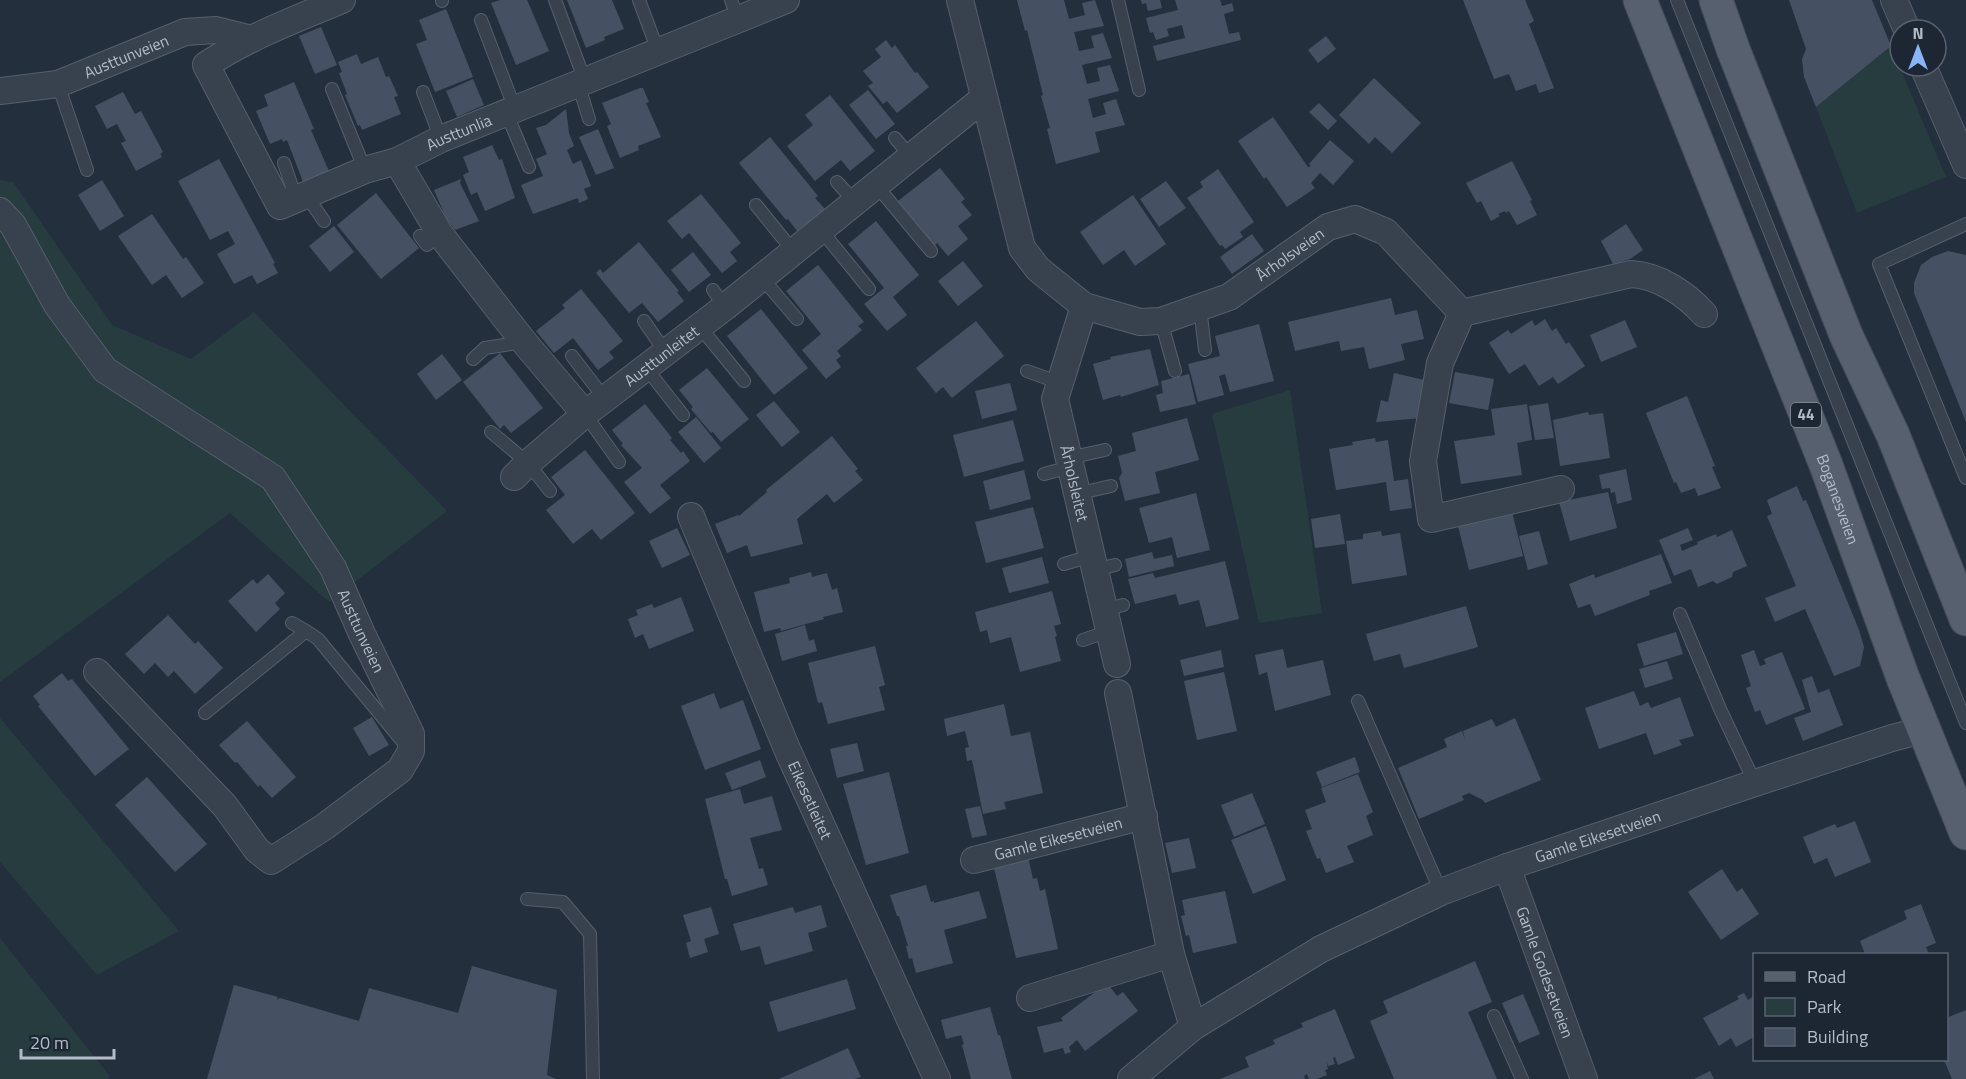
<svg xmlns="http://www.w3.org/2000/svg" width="1966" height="1079" font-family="'Titillium Web',sans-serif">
<rect width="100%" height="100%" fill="#242f3e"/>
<path fill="#263c3f" d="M1891,46L1946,177L1857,213L1816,107Z
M0,180L13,182L112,325L191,359L254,312L447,511L329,602L230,513L0,682Z
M1290,390L1322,613L1259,623L1212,414Z
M0,718L179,931L97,975L0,862Z
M0,938L109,1075L108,1079H0Z"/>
<path fill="#455162" d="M500,0H527L549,51L516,65L491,3Z
M567,0H612L624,29L604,37L605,40L586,48Z
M1017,0H1064L1069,19L1085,15L1082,3L1095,0L1104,26L1074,32L1079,51L1094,48L1091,36L1103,33L1112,58L1082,65L1087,84L1100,81L1097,68L1110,65L1119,91L1088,99L1093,118L1106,114L1103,103L1116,99L1125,125L1095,132L1100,152L1056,164L1047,129L1050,128L1041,96L1043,95L1027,30L1025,31Z
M1141,0H1160L1162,8L1148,11L1146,3L1142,4Z
M1175,0H1220L1222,6L1232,3L1234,11L1224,14L1229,34L1239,32L1241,40L1157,61L1153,46L1185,38L1182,25L1167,29L1169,36L1156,40L1153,32L1150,33L1146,18L1178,10Z
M1463,0H1525L1534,21L1529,24L1554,88L1539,93L1536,84L1516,91L1509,74L1494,79Z
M1789,0H1872L1891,46L1816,107L1804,77L1802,59L1806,49Z
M446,9L473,77L435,92L416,44L427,40L419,20Z
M321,27L337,65L315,74L299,36Z
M1326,36L1336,49L1318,63L1308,50Z
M886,40L892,48L895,45L915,73L917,72L929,87L897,113L887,101L883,104L868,86L873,83L863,71L881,57L875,49Z
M357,54L361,64L378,57L386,77L389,76L398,96L394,97L401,114L362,130L360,125L358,126L345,95L347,94L339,73L342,72L338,62Z
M1374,78L1421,123L1392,153L1375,137L1369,144L1339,115Z
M473,79L484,105L457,117L446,91Z
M294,82L314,129L311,130L329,171L303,182L287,140L283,142L282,139L270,144L256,111L268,106L264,95Z
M640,88H643L649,102L646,103L661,137L638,146L639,150L620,158L607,126L611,124L602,103Z
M868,90L895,124L876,139L849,105Z
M123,92L135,114L141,111L163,152L160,154L162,157L136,171L121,143L126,141L117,124L107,129L95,106Z
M830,95L875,151L850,171L841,160L815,181L787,146L813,125L805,115Z
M1319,103L1337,121L1328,130L1309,112Z
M566,109L569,133L574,146L567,150L573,164L581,160L591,186L584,189L588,199L579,203L578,198L533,214L521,185L543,176L536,159L547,154L536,128L546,125Z
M1273,117L1308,167L1311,166L1309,164L1330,140L1354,161L1333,185L1320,173L1311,183L1315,188L1287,207L1266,177L1264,179L1238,141Z
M598,129L614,168L596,175L579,137Z
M770,137L818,196L815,198L825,209L797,231L788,219L786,220L739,163Z
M492,145L499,160L502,159L515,198L485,211L477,192L471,195L463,175L469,172L463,157Z
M219,159L275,263L273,264L278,273L257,284L252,275L234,284L217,254L235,244L228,231L210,240L178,181Z
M1512,161L1532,200L1530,201L1537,215L1517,225L1509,211L1506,213L1505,211L1498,214L1500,216L1491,221L1481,201L1477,203L1466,183Z
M940,168L965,199L961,202L972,215L958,226L968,239L948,256L937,243L934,246L898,201Z
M1218,169L1254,222L1240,232L1243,237L1225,249L1222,245L1220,246L1187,198L1203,187L1200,182Z
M461,179L460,183L479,221L455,230L446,218L434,190Z
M102,180L124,216L100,231L78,195Z
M1166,181L1186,208L1159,227L1140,199Z
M376,193L419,248L381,279L337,225Z
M701,194L741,243L730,252L737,261L722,273L689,233L682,239L667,221Z
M1133,195L1166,244L1135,266L1124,250L1103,265L1080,232Z
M152,214L183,259L186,257L204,283L182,298L166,275L152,285L118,236Z
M876,221L919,275L893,297L907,315L887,331L864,304L884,288L848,244Z
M1626,224L1643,250L1630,259L1613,264L1601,241Z
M334,226L354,252L330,272L309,246Z
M1252,234L1264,251L1232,274L1220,257Z
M639,242L679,291L677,292L684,301L658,322L642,303L629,313L596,273L600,269L603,273Z
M1948,251L1966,255V422L1914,293V283L1921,265L1932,257Z
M693,252L711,275L689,292L671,270Z
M963,261L983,286L958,306L938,281Z
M818,265L864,322L858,326L862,330L837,351L841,356L836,360L841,367L826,379L802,350L821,334L786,291Z
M581,289L623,341L609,352L614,358L598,370L573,338L554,353L536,331L565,308L562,305Z
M1391,298L1395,315L1417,310L1424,339L1401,344L1405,360L1369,369L1364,347L1341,351L1339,341L1295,351L1288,322Z
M761,309L808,368L774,395L727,336Z
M1545,319L1552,331L1556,328L1566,344L1569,342L1585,366L1558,384L1553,377L1539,386L1525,364L1509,374L1489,343L1508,330L1511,334L1532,320L1535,326Z
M1625,320L1637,347L1601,362L1590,335Z
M976,321L1004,356L952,398L943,387L936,393L916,368Z
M1259,324L1274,381L1230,392L1225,374L1219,376L1224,395L1198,402L1188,364L1220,356L1215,336Z
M1150,349L1159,385L1121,397L1120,395L1103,400L1093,364L1111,359L1110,357Z
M500,353L543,408L511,433L504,425L500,429L463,382Z
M442,354L462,380L436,400L417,374Z
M707,368L749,419L721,442L713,432L711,433L691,409L693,407L679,390Z
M1455,372L1494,379L1488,410L1449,403Z
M1394,373L1429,381L1421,418L1376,422L1381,400L1388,402Z
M1189,374L1196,404L1160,412L1156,395L1163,393L1161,381Z
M1010,383L1017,410L982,419L975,391Z
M1687,396L1715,466L1712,467L1721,488L1698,496L1695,488L1681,493L1676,482L1674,483L1646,413Z
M774,401L800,432L782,447L756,415Z
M1548,403L1554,438L1535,440L1529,406Z
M645,404L672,438L670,440L681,453L683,451L690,461L660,485L671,498L650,514L624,482L642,468L621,445L623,444L612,430Z
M1527,404L1532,440L1517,443L1522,475L1461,484L1454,441L1495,435L1491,409Z
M1588,412L1589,415L1603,413L1610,458L1560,466L1553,420Z
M696,417L721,448L704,463L678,432Z
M1187,418L1199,460L1155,472L1160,493L1125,501L1119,478L1122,473L1118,456L1136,451L1132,433Z
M1013,420L1024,461L964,477L953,435Z
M832,436L858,469L855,471L863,480L834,503L827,494L797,519L803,544L751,557L747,545L727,553L715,524L738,515L739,516L767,492L766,490Z
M1375,438L1376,442L1388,440L1394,481L1408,479L1412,508L1390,511L1386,482L1336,490L1329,449L1353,445L1352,442Z
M585,450L635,513L601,540L592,529L573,544L546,510L565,495L551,477Z
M1626,469L1632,500L1617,504L1615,492L1611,493L1610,488L1602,489L1599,475Z
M1024,470L1031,499L990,510L983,481Z
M1797,486L1803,501L1806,500L1859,630L1864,647L1860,666L1834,676L1805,609L1775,622L1765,598L1796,586L1767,516L1772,514L1767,500Z
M1608,492L1617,528L1570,541L1559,502Z
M1196,493L1210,550L1177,558L1172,537L1149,543L1139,508Z
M1033,507L1044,548L986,563L975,522Z
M1512,512L1523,556L1469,570L1458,526Z
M1340,514L1345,544L1315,548L1311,519Z
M677,528L690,555L662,568L649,541Z
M1688,528L1693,540L1680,545L1682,551L1698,544L1697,542L1716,534L1717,537L1732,530L1747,566L1733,572L1732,577L1717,584L1713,581L1698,587L1691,569L1674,576L1659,540Z
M1381,531L1382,536L1400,533L1407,575L1352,584L1346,541L1363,539V534Z
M1539,531L1548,564L1528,570L1519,536Z
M1152,552L1154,559L1172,555L1174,566L1129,577L1125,559Z
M1661,554L1672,583L1649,591L1650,595L1595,616L1590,604L1578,608L1569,584L1594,574L1595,578Z
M1042,557L1049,583L1009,593L1002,568Z
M1225,561L1239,619L1206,627L1199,600L1179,605L1176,594L1135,604L1128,579L1153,573L1155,578Z
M811,572L812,577L827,573L832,590L837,588L843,612L823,617L824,619L781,631L780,628L764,632L754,592L790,583L789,578Z
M268,574L285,593L275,603L280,609L256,632L228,601L253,579L257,584Z
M1052,591L1061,624L1054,626L1057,636L1055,637L1061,661L1020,672L1011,637L990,643L987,630L980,632L975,612Z
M681,597L694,631L649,649L643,634L635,638L628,619L638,615L636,610L652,604L654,608Z
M1466,606L1478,647L1404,668L1400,654L1374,661L1366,634Z
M168,615L195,644L198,641L223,668L195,694L174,671L168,677L155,663L144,674L125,654Z
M805,625L809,641L814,639L817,651L782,661L775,634Z
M1676,632L1683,654L1644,666L1637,644Z
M875,646L885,685L879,687L885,710L828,724L822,702L818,703L808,663Z
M1283,649L1287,668L1323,660L1331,695L1275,711L1267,672L1259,675L1255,655Z
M1221,650L1224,667L1184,676L1180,660Z
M1754,650L1760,666L1766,664L1764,659L1782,652L1805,709L1766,725L1760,710L1755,712L1746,688L1751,686L1741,655Z
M1667,661L1673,679L1645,688L1639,669Z
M1224,672L1237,731L1197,740L1184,681Z
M62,673L68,681L72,679L129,749L95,776L38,706L40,705L33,696Z
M1812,676L1818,693L1829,689L1843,725L1803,741L1794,718L1811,712L1802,680Z
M1634,691L1640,706L1648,702L1651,708L1680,697L1694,736L1679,740L1682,745L1654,755L1646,733L1599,749L1585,708Z
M714,693L720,709L743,700L761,749L705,770L681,706Z
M1004,704L1011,736L1030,732L1043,793L1004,802L1006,809L983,814L972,760L967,761L965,748L969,747L965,731L947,736L944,719Z
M372,717L389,745L369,756L353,728Z
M1515,718L1541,780L1485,803L1483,800L1469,793L1462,796L1464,800L1419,819L1398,768L1447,747L1444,739L1462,731L1465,740L1463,731L1492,719L1496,727Z
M247,721L296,777L272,798L260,785L258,787L237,762L235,763L219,745Z
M857,743L864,771L837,778L830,749Z
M1355,757L1360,772L1322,787L1316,772Z
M760,760L766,777L732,790L725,773Z
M889,772L909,853L866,865L843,784Z
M1358,774L1373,812L1366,816L1373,835L1347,846L1354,862L1326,873L1320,858L1317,859L1306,831L1312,829L1305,810L1326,802L1321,788Z
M147,777L207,844L175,872L115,805Z
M740,789L744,804L772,796L782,830L750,838L759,869L763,868L768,885L732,896L727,879H725L705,799Z
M1252,793L1265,824L1234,837L1221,805Z
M980,806L987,835L972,838L965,809Z
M1855,821L1871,862L1835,877L1827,858L1814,864L1803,837L1835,824L1837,828Z
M1266,826L1286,880L1253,894L1231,840Z
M1189,838L1196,868L1172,873L1165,843Z
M1028,856L1033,879L1037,878L1040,891L1045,889L1058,949L1016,958L993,864Z
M1722,869L1737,892L1742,888L1759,914L1721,940L1688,892Z
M926,885L931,902L934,901V903L979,891L987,918L944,930L953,963L916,973L912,958L909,959L906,946H908L899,916H897L890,895Z
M1225,891L1237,943L1193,953L1189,935L1186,936L1181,916L1185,915L1182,900Z
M1921,904L1936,943L1926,947L1929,954H1865L1860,941L1907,919L1904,911Z
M821,905L827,927L808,933L813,951L765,965L760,946L741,951L733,924L793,907L795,913Z
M711,907L719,934L704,939L708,952L690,958L686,943L691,941L683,915Z
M1475,961L1492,1002L1468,1012L1497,1079H1394L1370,1021L1388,1013L1383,1001Z
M472,966L557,990L547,1075L556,1079H207L234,985L278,997L277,1000L280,998L359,1021L369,988L458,1013Z
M847,979L856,1009L778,1032L769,1002Z
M1107,983L1117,996L1123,992L1138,1011L1085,1051L1077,1040L1069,1047L1071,1052L1065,1054L1063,1048L1044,1053L1037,1027L1063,1021L1061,1018Z
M1744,993L1748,1000L1754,996V1037L1736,1047L1731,1038L1719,1046L1703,1018L1739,999L1737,996Z
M1523,994L1540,1034L1519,1043L1502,1003Z
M990,1007L998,1035H1000L1012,1079H971L962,1045L964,1044L961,1035L946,1039L941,1020Z
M1335,1009L1355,1058L1338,1065L1335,1057L1333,1058L1335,1064L1328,1066L1326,1061L1328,1069L1325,1070L1327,1075L1317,1079H1309L1307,1074L1304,1076L1305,1079H1220L1249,1067L1245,1057L1275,1044L1273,1040L1303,1027L1301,1023Z
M1966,1010V1079H1952L1944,1060H1946V1018Z
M848,1048L861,1077L855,1079H779Z
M1710,1071L1714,1079H1694Z"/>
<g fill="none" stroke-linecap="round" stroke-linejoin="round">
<g stroke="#565f6c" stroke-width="14">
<path id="lane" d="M442,0V1
M555,0L585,81
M639,0L658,51
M731,0L738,19
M1118,0L1139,90
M1677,0L1966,723
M481,20L515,109
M578,83L589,119
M58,84L87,170
M332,89L365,170
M423,92L441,139
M506,112L529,167
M895,138L911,157
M284,163L296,199
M837,182L855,202
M876,185L931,251
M306,195L324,221
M756,205L794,252
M1966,224L1879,264L1966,478
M821,230L869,289
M420,236L427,245L440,234
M762,278L797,319
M713,290L725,307
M1200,307L1205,350
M644,321L666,353
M1161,321L1175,371
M700,327L744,381
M572,356L605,399
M473,359L485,348L524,342
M646,368L683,415
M1027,371L1060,383
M585,414L619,462
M491,432L528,463L550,491
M1068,458L1105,450
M1044,474L1070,467
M1076,494L1111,486
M1064,564L1091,556
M1094,570L1115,565
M1104,610L1123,605
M1680,614L1720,709L1755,783
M292,623L306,631
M1083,640L1109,631
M1358,701L1441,892
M205,713L306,631L318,639L408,748
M527,899L563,902L590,934L593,1079
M1494,1016L1522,1079"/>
</g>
<g stroke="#565f6c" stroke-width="28">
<g id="street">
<path id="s1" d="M342,0C296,19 248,37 206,65L280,206L365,170L397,161L441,139L786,0"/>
<path id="s2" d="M960,0L1022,248L1038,269L1084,306L1140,322L1161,321L1229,297L1328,227L1355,219L1386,232L1462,313L1440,363L1423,461L1431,519L1561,489"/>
<path d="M1894,0L1907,30"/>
<path d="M1923,66L1966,165"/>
<path id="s3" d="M0,91L58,84L185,32L216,30L252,39"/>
<path id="s4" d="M397,161L440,234L524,342L585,414L725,307L984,98"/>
<path id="s5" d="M0,211L13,225L57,305L105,370L273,478L333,568L362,634L411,734V751L400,770L324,827L271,861L257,850L225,806L97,672"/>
<path id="s6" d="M1084,306L1055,399L1117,664"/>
<path d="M1462,313L1631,274C1658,275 1686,294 1704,314"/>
<path d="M514,477L528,463L585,414"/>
<path id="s7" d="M691,516L787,749L937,1079"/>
<path d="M1118,693L1171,954L1193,1027"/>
<path id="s8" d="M974,860L1144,816"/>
<path id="s9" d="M1507,867L1584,1079"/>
<path d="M1030,998L1171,954"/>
<path id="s10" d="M1131,1079L1193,1027L1321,949L1441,892L1507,867L1755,783L1892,738L1923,730"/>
</g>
</g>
<g stroke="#414a57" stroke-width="35">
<g id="primary">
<path id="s11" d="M1640,0L1826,465L1903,678L1966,833"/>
<path d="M1716,0L1733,49L1846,335L1893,435L1966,619"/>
</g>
</g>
<use href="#lane" stroke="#38414e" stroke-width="12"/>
<use href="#street" stroke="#38414e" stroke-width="26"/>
<use href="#primary" stroke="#56606e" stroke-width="33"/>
</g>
<g text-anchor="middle" stroke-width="6" stroke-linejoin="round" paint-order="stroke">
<rect fill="#1d2633" stroke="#878f9c" stroke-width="1.5" x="1791" y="403" width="30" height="24" rx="4.5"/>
<g font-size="15" font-weight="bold" fill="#b4bcc9">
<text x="1806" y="420">44</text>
</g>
<g font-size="16" fill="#b4bcc9" stroke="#1d2633">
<text dy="6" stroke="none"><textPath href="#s3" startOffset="132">Austtunveien</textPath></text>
<text dy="6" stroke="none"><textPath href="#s1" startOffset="504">Austtunlia</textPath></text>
<text dy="6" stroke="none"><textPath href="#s2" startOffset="567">Årholsveien</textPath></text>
<text dy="6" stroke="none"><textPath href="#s4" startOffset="412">Austtunleitet</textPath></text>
<text dy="6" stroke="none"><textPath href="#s6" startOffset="184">Årholsleitet</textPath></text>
<text dy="6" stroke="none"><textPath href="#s11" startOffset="537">Boganesveien</textPath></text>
<text dy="6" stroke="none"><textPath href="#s5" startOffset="568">Austtunveien</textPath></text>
<text dy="6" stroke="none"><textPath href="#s7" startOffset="308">Eikesetleitet</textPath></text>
<text dy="6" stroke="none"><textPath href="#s10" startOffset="530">Gamle Eikesetveien</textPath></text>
<text dy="6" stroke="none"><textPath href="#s8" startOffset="87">Gamle Eikesetveien</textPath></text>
<text dy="6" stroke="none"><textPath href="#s9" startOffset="112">Gamle Godesetveien</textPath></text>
</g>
</g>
<rect x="1753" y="953" width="195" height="108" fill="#1d2633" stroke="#59626f" stroke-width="1.5"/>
<rect x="1765" y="972" width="30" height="9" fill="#56606e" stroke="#59626f" stroke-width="1.5"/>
<text x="1807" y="983" font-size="18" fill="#b4bcc9">Road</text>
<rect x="1765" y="998" width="30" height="18" fill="#263c3f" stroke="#59626f" stroke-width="1.5"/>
<text x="1807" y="1013" font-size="18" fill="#b4bcc9">Park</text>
<rect x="1765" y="1028" width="30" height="18" fill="#455162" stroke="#59626f" stroke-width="1.5"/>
<text x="1807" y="1043" font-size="18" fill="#b4bcc9">Building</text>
<g transform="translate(1918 48)"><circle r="28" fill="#1d2633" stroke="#59626f" stroke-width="1.5"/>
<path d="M0-4.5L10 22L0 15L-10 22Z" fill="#8ab4f8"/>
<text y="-9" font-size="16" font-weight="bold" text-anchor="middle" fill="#b4bcc9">N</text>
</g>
<path d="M21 1049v9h93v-9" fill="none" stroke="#b4bcc9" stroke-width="3"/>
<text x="30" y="1049" font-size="18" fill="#b4bcc9" stroke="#1d2633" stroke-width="4.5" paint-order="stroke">20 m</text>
</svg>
